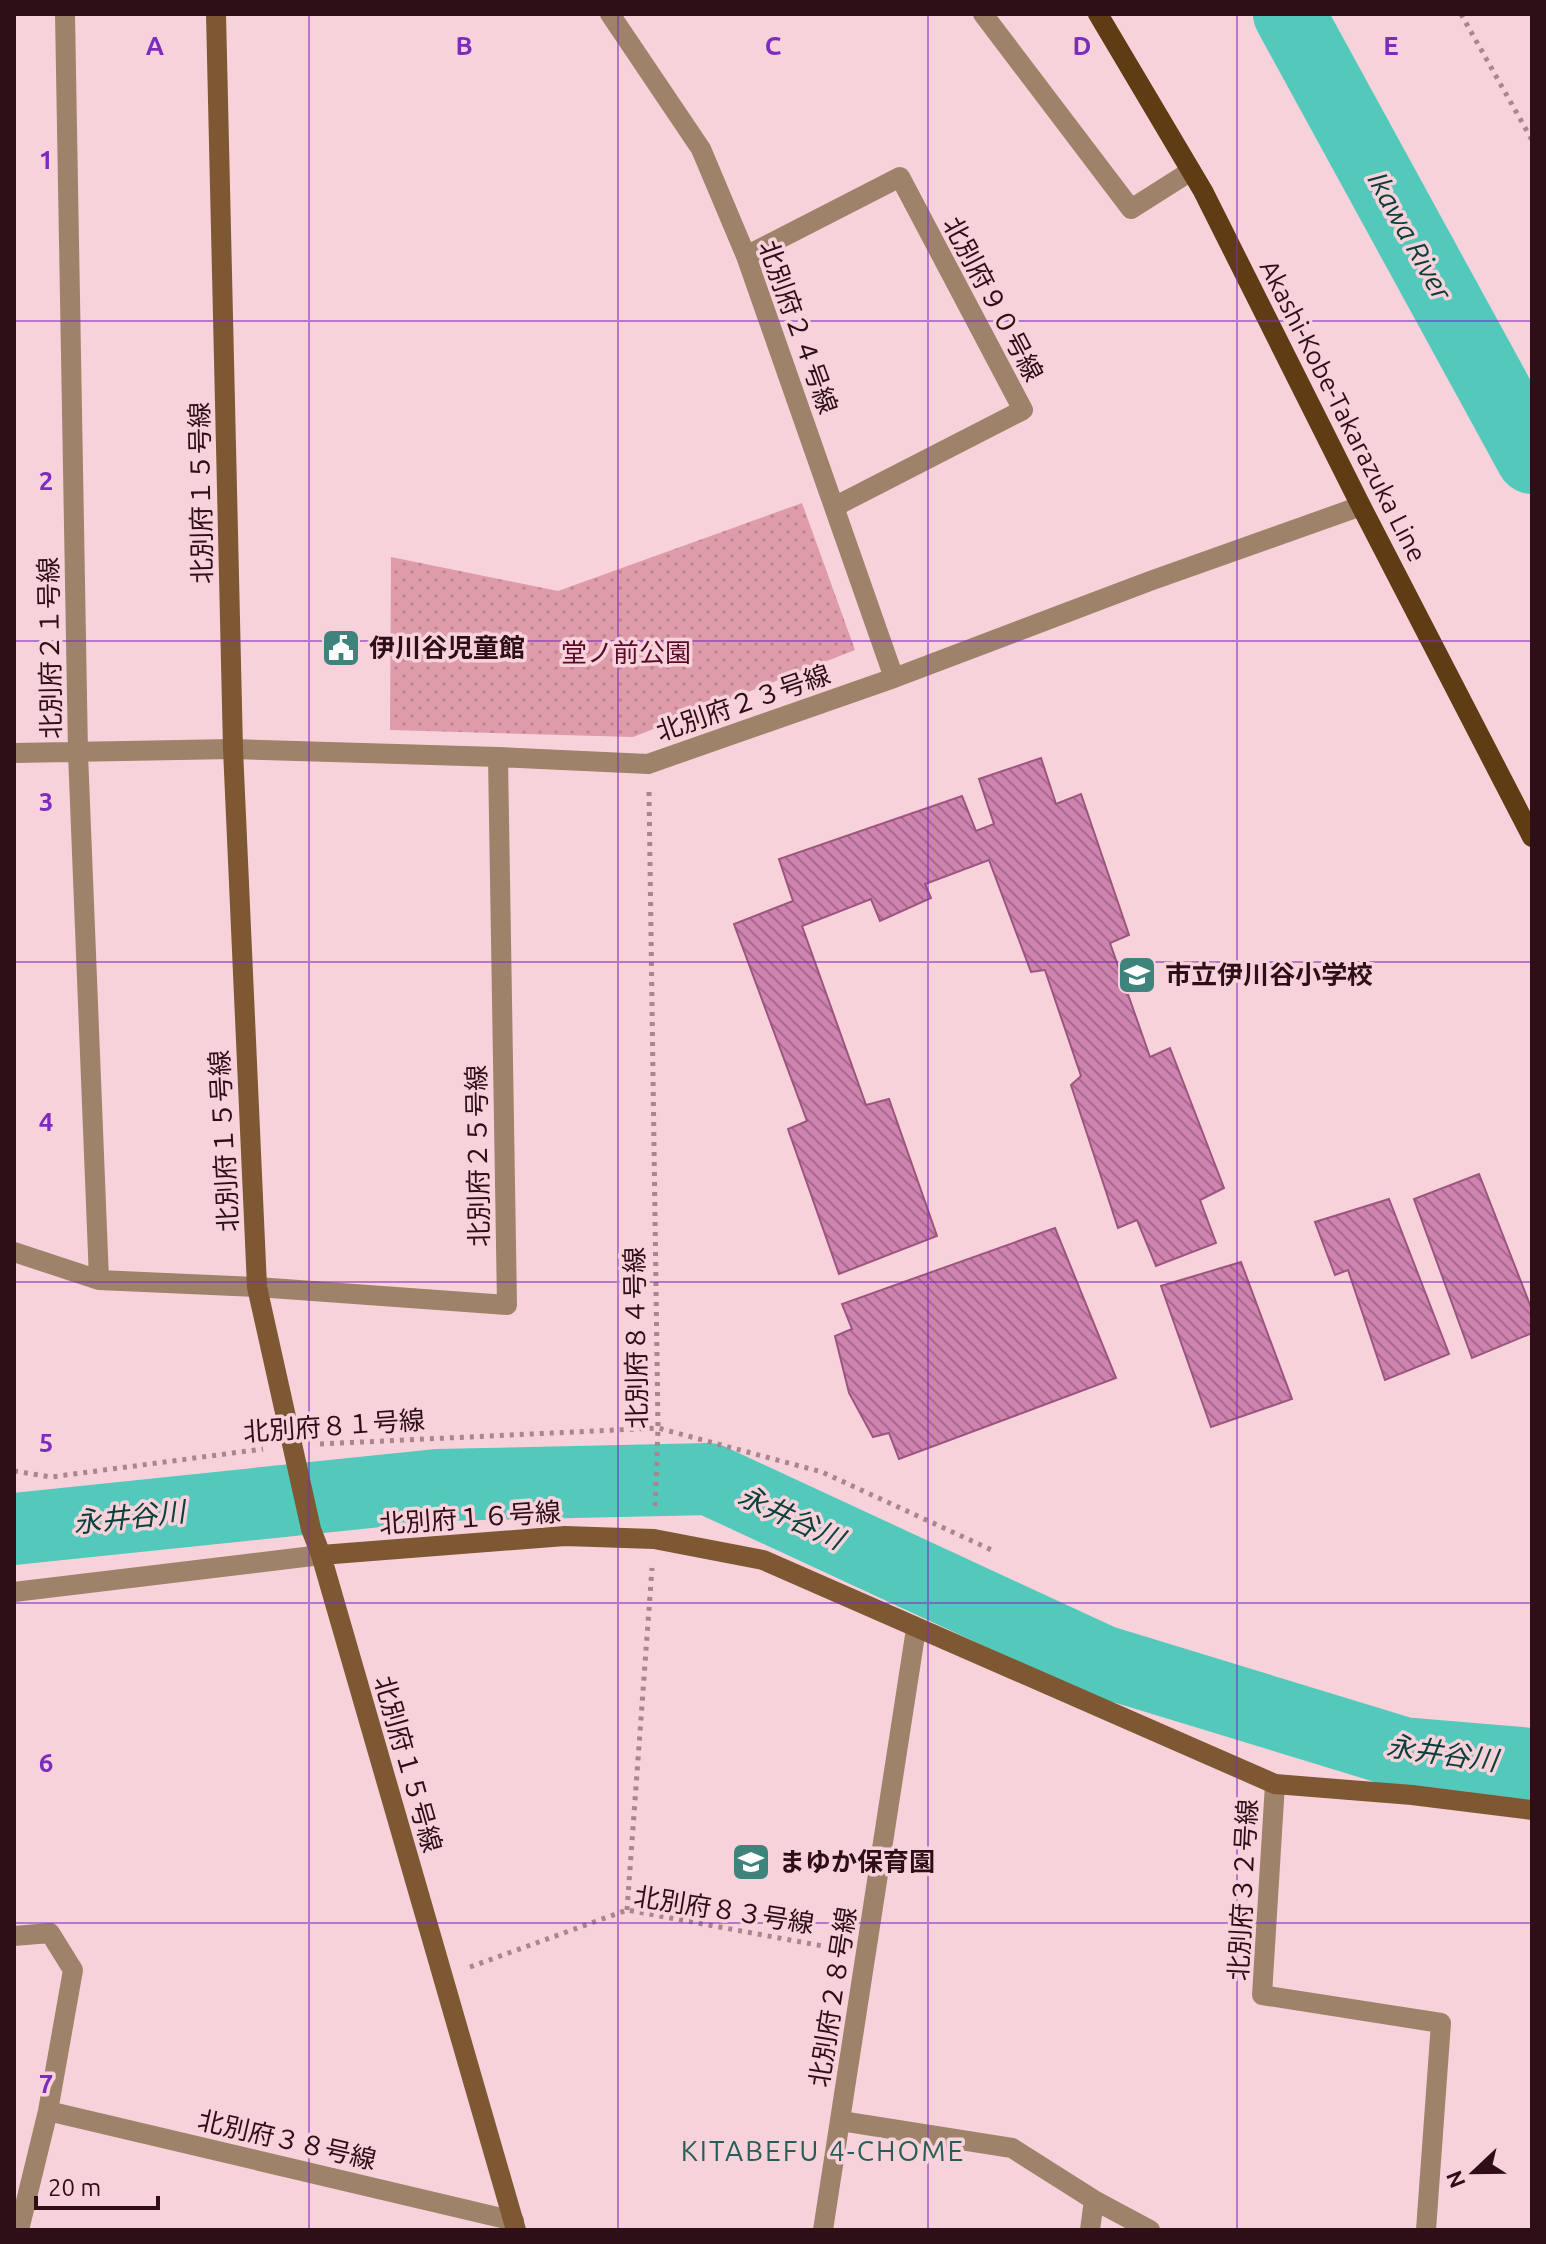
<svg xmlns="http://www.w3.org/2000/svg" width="1546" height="2244" font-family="Ubuntu,'Noto Sans JP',sans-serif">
<defs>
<pattern id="park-dots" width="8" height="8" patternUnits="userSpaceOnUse" patternTransform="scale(2)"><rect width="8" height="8" fill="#de9cab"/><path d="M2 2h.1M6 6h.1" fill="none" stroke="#bf8592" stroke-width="1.8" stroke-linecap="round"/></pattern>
<pattern id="building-back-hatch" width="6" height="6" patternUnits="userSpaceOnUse" patternTransform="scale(2)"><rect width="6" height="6" fill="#cf83af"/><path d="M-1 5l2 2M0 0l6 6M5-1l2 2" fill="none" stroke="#a86a8d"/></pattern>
</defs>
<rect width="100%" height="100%" fill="#f8d2da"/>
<path fill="url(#park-dots)" d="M802,503L855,650L633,737L390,730L391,557L558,591Z"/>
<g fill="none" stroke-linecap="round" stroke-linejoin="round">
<path stroke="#53c9bb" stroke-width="72" d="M1289,14L1532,458
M14,1529L437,1485L709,1479L1102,1661L1403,1753L1532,1764"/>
</g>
<path fill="url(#building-back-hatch)" stroke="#9c557f" stroke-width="2" d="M1041,758L1056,804L1081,794L1129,935L1110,943L1150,1057L1170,1048L1224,1188L1200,1200L1216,1243L1156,1266L1137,1220L1118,1228L1071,1085L1081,1076L1045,970L1031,972L989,860L925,884L931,898L880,921L871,899L802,926L866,1105L889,1099L937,1236L839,1274L788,1129L807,1121L734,924L793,901L779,859L962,796L976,831L994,824L979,779Z
M1479,1174L1532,1310V1333L1472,1358L1414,1199Z
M1389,1199L1449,1354L1385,1380L1348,1270L1335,1275L1315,1222Z
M1055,1228L1116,1378L899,1459L889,1433L873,1437L849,1393L835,1336L852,1329L842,1304Z
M1241,1262L1292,1399L1211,1427L1161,1286Z"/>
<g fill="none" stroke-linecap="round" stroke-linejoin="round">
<path stroke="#a9858e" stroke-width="5" stroke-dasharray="4 6" stroke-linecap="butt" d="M1461,14L1532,140
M649,792L658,1428L655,1510
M320,1444L658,1428L822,1472L996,1552
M14,1471L51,1477L263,1449
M627,1910L652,1568
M470,1967L627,1910L839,1949"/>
<path stroke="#9e836a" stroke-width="20" d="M65,14L78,753L99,1280
M610,14L701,149L746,256L894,678
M983,14L1131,209L1191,171
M746,256L900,177L1023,410L834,507
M14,753L233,749L498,757L648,764L894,678L1150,581L1361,506
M14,1252L99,1280L257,1287L507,1305L498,757
M14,1592L321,1555
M1275,1784L1262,1995L1441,2023L1426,2230
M14,1936L50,1933L73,1970L48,2111L19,2230
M48,2111L514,2221
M841,2121L1012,2148L1094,2200L1150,2230
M823,2230L916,1629
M1090,2230L1094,2200"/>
<path stroke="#7e5832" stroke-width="20" d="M216,14L233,749L257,1287L311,1529L321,1555L516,2230
M321,1555L565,1536L654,1539L763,1560L1275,1784L1412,1795L1532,1810"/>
<path stroke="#603c14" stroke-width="20" d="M1098,14L1203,191L1361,506L1532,837"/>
</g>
<path fill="none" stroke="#7b2cbf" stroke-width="2" stroke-opacity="0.55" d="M309,14V2230M618,14V2230M928,14V2230M1237,14V2230M14,321H1532M14,641H1532M14,962H1532M14,1282H1532M14,1603H1532M14,1923H1532"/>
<defs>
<g id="civic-square" transform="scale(2)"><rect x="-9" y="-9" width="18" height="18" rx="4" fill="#3f847c" stroke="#f8d2da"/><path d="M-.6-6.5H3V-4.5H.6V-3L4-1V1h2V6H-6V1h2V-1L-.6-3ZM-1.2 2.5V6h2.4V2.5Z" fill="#fff"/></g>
<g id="school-square" transform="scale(2)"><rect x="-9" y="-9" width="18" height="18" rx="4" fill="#3f847c" stroke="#f8d2da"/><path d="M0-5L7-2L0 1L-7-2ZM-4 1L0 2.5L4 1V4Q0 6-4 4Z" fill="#fff"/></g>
</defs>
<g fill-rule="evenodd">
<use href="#civic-square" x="341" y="648"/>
<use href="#school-square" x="1137" y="975"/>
<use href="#school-square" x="751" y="1862"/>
</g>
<g text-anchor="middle" stroke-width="7" stroke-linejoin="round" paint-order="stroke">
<g font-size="26" fill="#2e0e17" stroke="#f8d2da">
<text transform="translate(993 299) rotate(62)" y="9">北別府９０号線</text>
<text transform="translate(798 327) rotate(70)" y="9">北別府２４号線</text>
<text transform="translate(1343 411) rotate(63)" y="9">Akashi-Kobe-Takarazuka Line</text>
<text transform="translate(201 493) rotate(-91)" y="9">北別府１５号線</text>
<text transform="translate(50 648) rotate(-91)" y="9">北別府２１号線</text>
<text transform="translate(743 703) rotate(-19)" y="9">北別府２３号線</text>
<text transform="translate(224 1141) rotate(-93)" y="9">北別府１５号線</text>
<text transform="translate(478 1156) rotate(-91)" y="9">北別府２５号線</text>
<text transform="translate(636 1338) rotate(-91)" y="9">北別府８４号線</text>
<text transform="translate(334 1426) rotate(-4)" y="9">北別府８１号線</text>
<text transform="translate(470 1518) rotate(-4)" y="9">北別府１６号線</text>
<text transform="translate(408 1764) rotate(74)" y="9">北別府１５号線</text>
<text transform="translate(1243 1890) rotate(-87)" y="9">北別府３２号線</text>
<text transform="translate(724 1910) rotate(9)" y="9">北別府８３号線</text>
<text transform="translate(833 1997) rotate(-81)" y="9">北別府２８号線</text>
<text transform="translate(287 2140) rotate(13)" y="9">北別府３８号線</text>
</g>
<g font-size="26" font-weight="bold" fill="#2e0e17" stroke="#f8d2da" text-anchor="start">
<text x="369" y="657">伊川谷児童館</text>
<text x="1165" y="984">市立伊川谷小学校</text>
<text x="779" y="1871">まゆか保育園</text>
</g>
<g font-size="26" fill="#580a28" stroke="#f8d2da">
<text x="626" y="662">堂ノ前公園</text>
</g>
<g font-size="28" font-style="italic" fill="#09403b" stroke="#f8d2da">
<text transform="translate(1410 236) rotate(61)" y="10">Ikawa River</text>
<text transform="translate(129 1517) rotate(-6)" y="10">永井谷川</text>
<text transform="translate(791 1517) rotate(25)" y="10">永井谷川</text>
<text transform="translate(1442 1753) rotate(8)" y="10">永井谷川</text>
</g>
<g font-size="28" letter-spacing="2" fill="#275f58" stroke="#f8d2da">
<text x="823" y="2161">KITABEFU 4-CHOME</text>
</g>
</g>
<g font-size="26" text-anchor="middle" font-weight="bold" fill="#7b2cbf" stroke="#f8d2da" stroke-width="7" stroke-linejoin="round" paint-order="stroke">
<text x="155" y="55">A</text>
<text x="464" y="55">B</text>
<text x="773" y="55">C</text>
<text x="1082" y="55">D</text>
<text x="1391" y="55">E</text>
<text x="46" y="169">1</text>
<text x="46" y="490">2</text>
<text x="46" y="811">3</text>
<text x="46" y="1131">4</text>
<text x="46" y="1452">5</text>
<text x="46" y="1772">6</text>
<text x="46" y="2093">7</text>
</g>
<rect width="1546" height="2244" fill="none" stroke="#2e0e17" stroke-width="32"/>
<g transform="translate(1474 2172) rotate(248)" stroke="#f8d2da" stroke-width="6" paint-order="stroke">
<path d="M0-6L14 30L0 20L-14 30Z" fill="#2e0e17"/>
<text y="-12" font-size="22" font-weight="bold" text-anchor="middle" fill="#2e0e17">N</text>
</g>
<path d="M36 2196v12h122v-12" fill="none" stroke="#2e0e17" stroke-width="4"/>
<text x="48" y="2196" font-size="24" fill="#2e0e17" stroke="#f8d2da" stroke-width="6" paint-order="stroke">20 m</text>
</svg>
